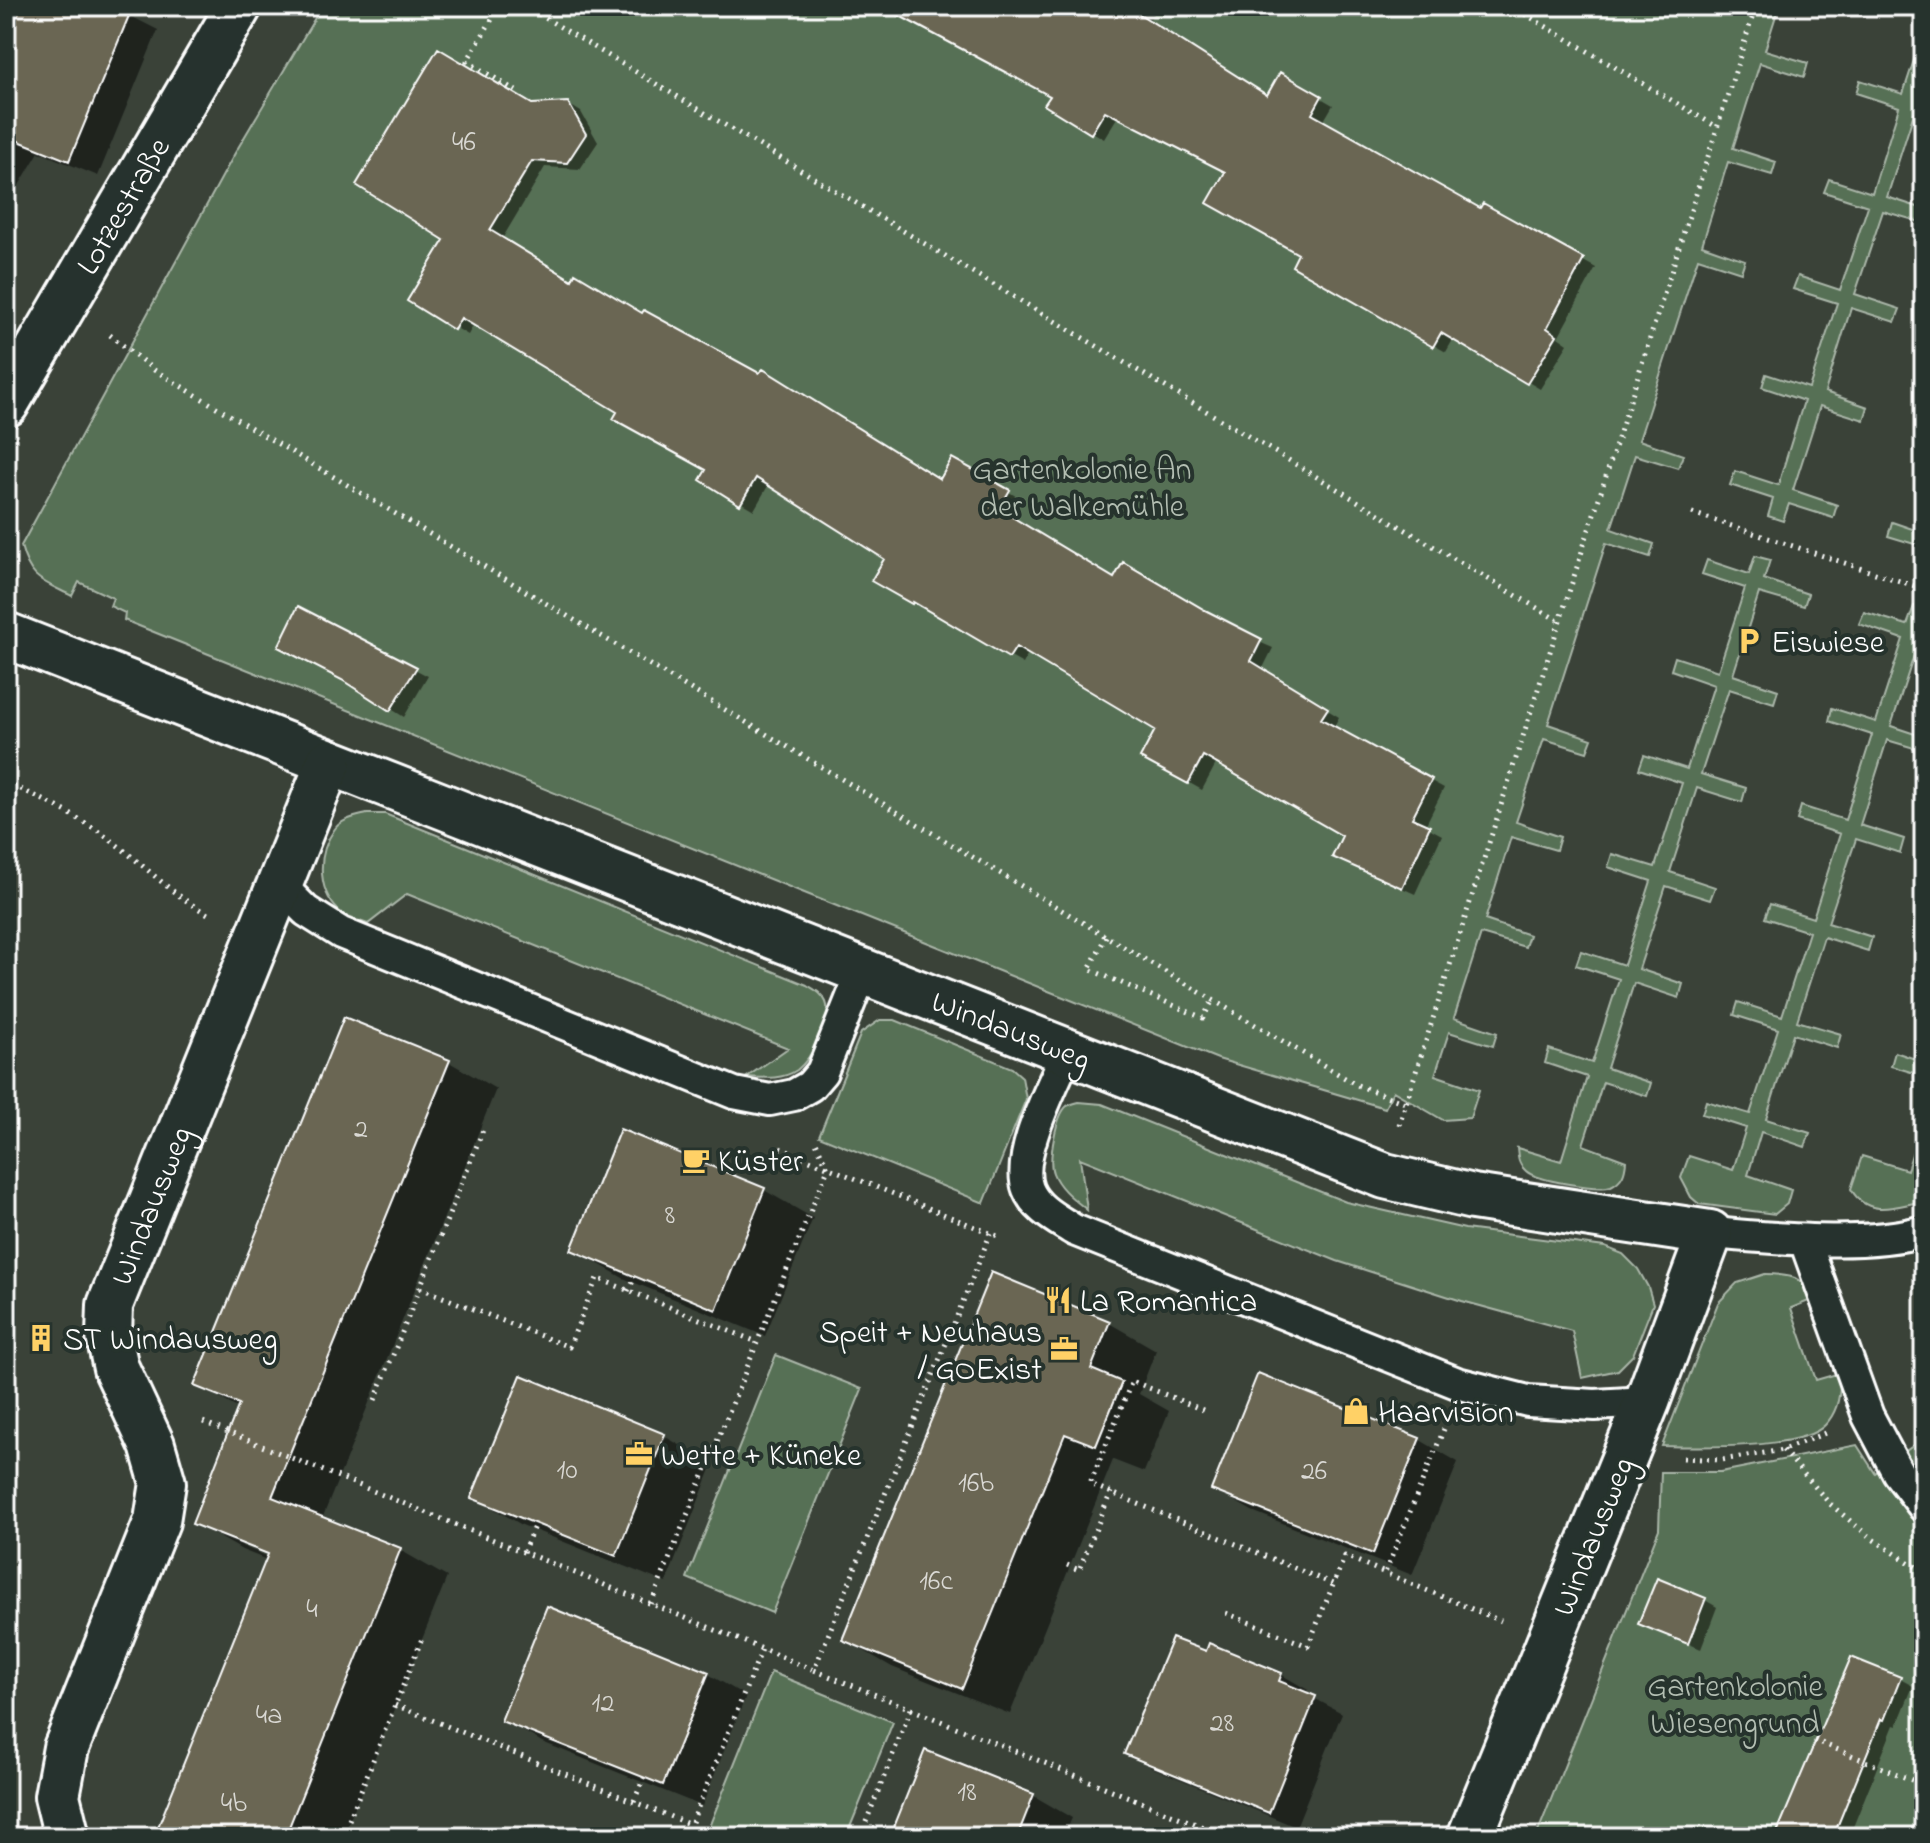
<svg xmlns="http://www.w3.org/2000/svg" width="1930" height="1843" font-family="'Indie Flower',sans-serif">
<rect width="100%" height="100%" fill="#3a4238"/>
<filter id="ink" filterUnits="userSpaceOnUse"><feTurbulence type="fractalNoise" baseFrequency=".0125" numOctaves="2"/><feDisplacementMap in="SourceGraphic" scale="16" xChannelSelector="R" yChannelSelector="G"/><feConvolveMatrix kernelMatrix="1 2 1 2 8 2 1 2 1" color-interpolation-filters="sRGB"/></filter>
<g filter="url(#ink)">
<path fill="#576f54" stroke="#abb7aa" stroke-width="2" d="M322,6H1779L1765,50L1808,63L1804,77L1760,63L1733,148L1776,162L1772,175L1728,162L1702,245L1745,260L1741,272L1698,258L1639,440L1683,455L1678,468L1635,455L1611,529L1654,544L1650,557L1606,543L1548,724L1592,739L1587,752L1544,739L1516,822L1560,837L1556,850L1511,837L1485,920L1529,935L1525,947L1481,934L1454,1018L1497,1033L1493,1046L1449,1032L1435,1075L1479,1090L1470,1118L1443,1120L1393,1091L1385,1108L1218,1059L124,620L125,613L110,606L113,598L79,582L72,596C42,581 30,580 21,546L235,153Z
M1924,29V82L1918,98L1924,100V115L1914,113L1887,197L1924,209V223L1883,211L1855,294L1900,309L1895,322L1851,308L1825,392L1868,407L1864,420L1820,406L1793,490L1837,505L1833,518L1789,504L1783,521L1768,516L1773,499L1730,485L1735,471L1778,485L1804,401L1762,387L1766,374L1809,388L1837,303L1793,289L1798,276L1840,290L1868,206L1824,192L1829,179L1872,193L1899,107L1856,93L1860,80L1903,94Z
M1892,522L1924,533V547L1888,536Z
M1755,556L1770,560L1764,579L1808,594L1804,606L1759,593L1733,675L1778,690L1774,703L1729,689L1701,774L1746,788L1742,802L1697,788L1670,872L1715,887L1710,900L1666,886L1639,969L1683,984L1679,998L1634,983L1607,1068L1651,1083L1647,1096L1603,1082L1583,1145L1626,1161C1625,1172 1623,1180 1611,1186C1599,1191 1535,1180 1526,1171C1518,1164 1518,1158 1517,1148L1561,1161L1587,1077L1545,1063L1549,1049L1592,1063L1619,979L1576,965L1581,951L1624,965L1651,881L1608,867L1612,854L1655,867L1682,783L1639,769L1644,755L1687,769L1714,685L1671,670L1675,657L1718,671L1745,588L1702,574L1707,560L1749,574Z
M1914,606L1924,610V645L1918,643L1891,726L1924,737V751L1887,740L1860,825L1904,839L1900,853L1856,839L1828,923L1872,937L1868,951L1824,937L1797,1021L1841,1034L1837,1048L1793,1034L1766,1119L1810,1133L1805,1147L1761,1132L1748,1175L1791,1190L1787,1204L1775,1214L1699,1204L1691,1197L1681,1178L1689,1156L1733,1170L1746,1128L1702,1114L1706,1101L1750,1114L1778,1029L1734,1015L1738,1002L1782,1016L1809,932L1765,918L1770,904L1813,918L1840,834L1797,820L1801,806L1845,820L1872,735L1829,721L1832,708L1876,722L1903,639L1859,624L1864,612L1907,625Z
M367,814H385L807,985C815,990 822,993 826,1002C833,1019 811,1059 797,1070C782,1080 764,1078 747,1077L788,1048L407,894L368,924C361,921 351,919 344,915C317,895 316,856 334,830C341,819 355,817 367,814Z
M880,1020H895L1012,1068L1022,1077L1026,1099L984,1203L819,1136L861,1033Z
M1895,1052L1924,1062V1076L1891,1066Z
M1079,1102L1102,1104L1346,1202L1465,1229L1605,1247L1623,1254L1638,1269L1648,1287L1653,1304L1633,1355L1618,1370L1582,1378L1572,1331L1462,1301L1337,1261L1080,1158L1087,1210C1075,1200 1059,1189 1053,1173C1048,1160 1056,1115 1067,1106C1071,1104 1075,1103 1079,1102Z
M1924,1117V1201C1895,1206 1868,1219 1851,1189L1862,1156L1907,1170Z
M1765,1274C1791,1275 1801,1275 1814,1299L1791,1308L1816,1380L1840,1373C1841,1390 1839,1411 1825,1425C1802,1450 1697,1447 1662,1446L1718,1303L1737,1283Z
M776,1355L862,1389L772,1613L687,1578Z
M1924,1438V1837H1536L1659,1529L1661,1472H1721L1857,1445L1875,1473Z
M771,1672L893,1722L846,1837H705Z"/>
<path fill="#0007" fill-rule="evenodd" d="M6,6H111L158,30L98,176L39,152L6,207Z
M889,6H1140L1153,14L1149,21L1268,97L1281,75L1333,105L1323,122L1481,211L1484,206L1596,268L1558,337L1568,344L1540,389L1454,338L1446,352L1294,265L1301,253L1227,172L1118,116L1104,139L1047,104L1052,96Z
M568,104L581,112L598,142L580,169L545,167L502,239L572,282L643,315L941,481L953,460L1021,499L1011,518L1114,580L1273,648L1262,670L1339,717L1333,728L1444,788L1425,826L1442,835L1415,894L1347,863L1344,835L1217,762L1202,790L1143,757L1158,729L1029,652L1023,664L874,580L886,559L769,484L754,510L703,480L709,469L619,411L474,324L468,335L410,300L532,106Z
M299,609L428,676L404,717L350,683Z
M449,1062L496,1089L322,1519L400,1550L447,1577L343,1837H156L267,1560L242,1550L195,1523L239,1409L197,1385ZM242,1542L278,1556L276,1560L242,1546Z
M764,1190L813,1218L765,1336L623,1278L573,1249Z
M1109,1323L1156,1350L1139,1394L1169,1411L1144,1472L1113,1460L1010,1714L892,1667L845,1640Z
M1259,1376L1420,1440L1458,1462L1412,1575L1252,1511L1214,1489Z
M664,1436L713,1464L666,1583L522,1525L473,1497Z
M1705,1600L1717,1607L1701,1649L1640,1623Z
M1210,1646L1282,1675L1308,1690L1306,1694L1342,1713L1296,1827L1153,1768L1127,1753L1208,1653Z
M708,1674L746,1696L702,1806L542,1742L504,1720Z
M1900,1679L1913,1686L1897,1726L1894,1725L1849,1837H1778Z
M926,1753L1034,1796L1072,1818L1064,1837H893Z"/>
<path fill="#6a6653" stroke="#fff" stroke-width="2" d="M6,6H133L69,161L6,136Z
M881,6H1127L1267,95L1280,72L1322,96L1312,114L1480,208L1483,203L1584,259L1547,328L1557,335L1527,384L1441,333L1433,347L1292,266L1298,254L1207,203L1225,172L1105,111L1091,134L1044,105L1050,96Z
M438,48L532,104L568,102L586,134L567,163L532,161L490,230L572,280L575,273L642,313L644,310L759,373L763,369L940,479L952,458L1010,490L999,509L1114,578L1123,562L1205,610L1262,639L1251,661L1328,708L1321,719L1432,779L1412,818L1430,826L1402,888L1332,857L1342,836L1203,756L1188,784L1140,758L1155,730L1016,647L1009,658L913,602L912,604L871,581L884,559L756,478L740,505L700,480L706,470L613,419L617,412L461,318L454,330L407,301L444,240L356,185Z
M298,606L417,667L390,711L342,680L278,647Z
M344,1017L450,1060L272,1497L401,1548L285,1837H154L268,1554L192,1524L239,1404L194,1386Z
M620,1129L765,1188L716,1310L571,1250Z
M991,1272L1110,1321L1091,1369L1122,1382L1096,1446L1065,1434L962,1689L842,1640Z
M1258,1373L1420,1438L1373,1554L1211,1490Z
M521,1375L665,1434L616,1556L471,1498Z
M1657,1578L1706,1598L1688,1644L1638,1624Z
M547,1606L709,1672L663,1785L501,1721Z
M1172,1638L1206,1651L1209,1643L1282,1673L1279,1681L1316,1696L1269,1813L1124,1754Z
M1851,1657L1901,1677L1884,1720L1881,1719L1833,1837H1775Z
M925,1750L1034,1794L1017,1837H890Z"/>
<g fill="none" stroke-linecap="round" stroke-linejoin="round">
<g stroke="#fff" stroke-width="36">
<path id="service" d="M279,884L306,911L341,933L734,1093L770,1100L794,1095L810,1086L822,1072L862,972
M1067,1052C1053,1086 1015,1155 1028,1189C1036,1209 1057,1219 1074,1230L1457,1383L1528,1401L1595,1405L1647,1402
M1710,1233C1776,1238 1861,1248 1924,1231
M1805,1241L1868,1416L1898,1473L1924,1507"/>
</g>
<g stroke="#fff" stroke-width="50">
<g id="minor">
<path id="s1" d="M6,404L239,6"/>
<path id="s2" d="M6,635L1385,1176L1473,1197L1710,1233L1647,1402L1470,1837"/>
<path id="s3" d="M67,1837L57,1796L66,1748L157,1521L163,1483L152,1445L116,1368L109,1336L110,1305L329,762"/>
</g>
</g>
<path stroke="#fff" stroke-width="5" stroke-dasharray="2 6" stroke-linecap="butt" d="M500,6L467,61L516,91
M525,6L1559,621
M1511,6L1717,127
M110,335L154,370L1213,1000L1357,1085L1405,1103
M1692,513L1924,589
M6,782C42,799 77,815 109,839C144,864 169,893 208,914
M1106,936L1089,969L1203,1018L1213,1000
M1399,1125L1756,6
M780,1148L1000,1237
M420,1288L569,1347L597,1278L757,1342
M628,1291L635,1277
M1912,1399L1924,1395
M375,1400L483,1130
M1203,1410L1132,1381L1090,1484L1333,1584
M203,1422L814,1670
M1444,1429L1385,1573L1501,1621
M1783,1450L1830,1504L1871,1538L1924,1572
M1683,1458L1722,1460L1783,1450L1825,1433
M523,1552L535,1524
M1067,1565L1079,1570L1111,1492
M651,1604L828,1168L814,1138
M1226,1613L1308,1646L1345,1556L1385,1573
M395,1705L691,1825
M911,1709L1228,1837
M1814,1740L1924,1785
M634,1801L644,1778
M349,1820L423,1636
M686,1837L762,1649
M860,1837L911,1709L814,1670L991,1232"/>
<use href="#service" stroke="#26332d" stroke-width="30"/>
<use href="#minor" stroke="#26332d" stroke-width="44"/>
</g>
</g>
<defs>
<g id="parking-bare" transform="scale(2.16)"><path d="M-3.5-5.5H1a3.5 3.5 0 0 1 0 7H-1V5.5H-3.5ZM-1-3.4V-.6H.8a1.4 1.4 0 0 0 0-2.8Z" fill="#ffd166" stroke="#26332d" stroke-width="2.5" paint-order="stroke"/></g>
<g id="cafe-bare" transform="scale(2.16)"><path d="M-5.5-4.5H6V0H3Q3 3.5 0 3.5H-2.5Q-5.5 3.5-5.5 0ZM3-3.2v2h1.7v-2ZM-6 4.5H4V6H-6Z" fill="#ffd166" stroke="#26332d" stroke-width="2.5" paint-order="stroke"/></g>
<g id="restaurant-bare" transform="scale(2.16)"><path d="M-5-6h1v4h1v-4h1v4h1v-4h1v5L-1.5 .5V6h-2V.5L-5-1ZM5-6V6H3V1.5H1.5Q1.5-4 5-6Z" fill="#ffd166" stroke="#26332d" stroke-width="2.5" paint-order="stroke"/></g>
<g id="building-bare" transform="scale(2.16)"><path d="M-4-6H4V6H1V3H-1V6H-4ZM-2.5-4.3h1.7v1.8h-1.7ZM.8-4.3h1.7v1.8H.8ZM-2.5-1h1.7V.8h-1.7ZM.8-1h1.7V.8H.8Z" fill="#ffd166" stroke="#26332d" stroke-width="2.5" paint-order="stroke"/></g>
<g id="office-bare" transform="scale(2.16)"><path d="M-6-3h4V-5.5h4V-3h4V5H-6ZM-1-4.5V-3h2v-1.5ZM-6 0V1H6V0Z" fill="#ffd166" stroke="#26332d" stroke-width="2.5" paint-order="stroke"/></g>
<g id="shop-bare" transform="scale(2.16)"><path d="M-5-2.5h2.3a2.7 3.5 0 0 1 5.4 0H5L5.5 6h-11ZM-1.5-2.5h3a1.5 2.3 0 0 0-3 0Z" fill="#ffd166" stroke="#26332d" stroke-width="2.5" paint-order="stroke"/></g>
</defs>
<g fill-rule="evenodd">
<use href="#parking-bare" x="1749" y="641"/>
<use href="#cafe-bare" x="696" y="1160"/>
<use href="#restaurant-bare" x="1058" y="1300"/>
<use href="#building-bare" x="41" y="1338"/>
<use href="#office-bare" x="1064" y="1349"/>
<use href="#shop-bare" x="1356" y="1411"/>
<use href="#office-bare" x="639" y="1454"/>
</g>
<g text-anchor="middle" stroke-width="8" stroke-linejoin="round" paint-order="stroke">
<g font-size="28" fill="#dad9d4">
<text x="464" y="150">46</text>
<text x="361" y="1137">2</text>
<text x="670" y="1223">8</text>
<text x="567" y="1478">10</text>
<text x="1314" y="1479">26</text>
<text x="976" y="1491">16b</text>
<text x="936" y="1589">16c</text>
<text x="312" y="1617">4</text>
<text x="603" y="1711">12</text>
<text x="269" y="1723">4a</text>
<text x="1222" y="1731">28</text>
<text x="967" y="1800">18</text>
<text x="234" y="1811">4b</text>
</g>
<g font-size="32" fill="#fff" stroke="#26332d">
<text dy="11" stroke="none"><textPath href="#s1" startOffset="230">Lotzestraße</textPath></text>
<text dy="11" stroke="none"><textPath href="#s2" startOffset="1080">Windausweg</textPath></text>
<text dy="11" stroke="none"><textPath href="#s3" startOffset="670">Windausweg</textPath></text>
<text transform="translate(1592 1536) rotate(-68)" y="11">Windausweg</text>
</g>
<g font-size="32" fill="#b3beb2" stroke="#26332d">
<text x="1082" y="479">Gartenkolonie An<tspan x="1082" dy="37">der Walkemühle</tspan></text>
<text x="1735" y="1696">Gartenkolonie<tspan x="1735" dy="37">Wiesengrund</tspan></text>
</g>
<g font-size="32" fill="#fff" stroke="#26332d" text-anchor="start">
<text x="1771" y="652">Eiswiese</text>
<text x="718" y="1171">Küster</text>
<text x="1080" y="1311">La Romantica</text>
<text x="1042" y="1342" text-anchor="end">Speit + Neuhaus<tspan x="1042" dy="37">/ GOExist</tspan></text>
<text x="63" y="1349">ST Windausweg</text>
<text x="1378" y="1422">Haarvision</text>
<text x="661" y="1465">Wette + Küneke</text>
</g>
</g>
<rect width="1930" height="1843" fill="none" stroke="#26332d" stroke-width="32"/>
<rect x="16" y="16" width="1898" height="1811" fill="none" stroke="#fff" stroke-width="3" filter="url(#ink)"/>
</svg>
